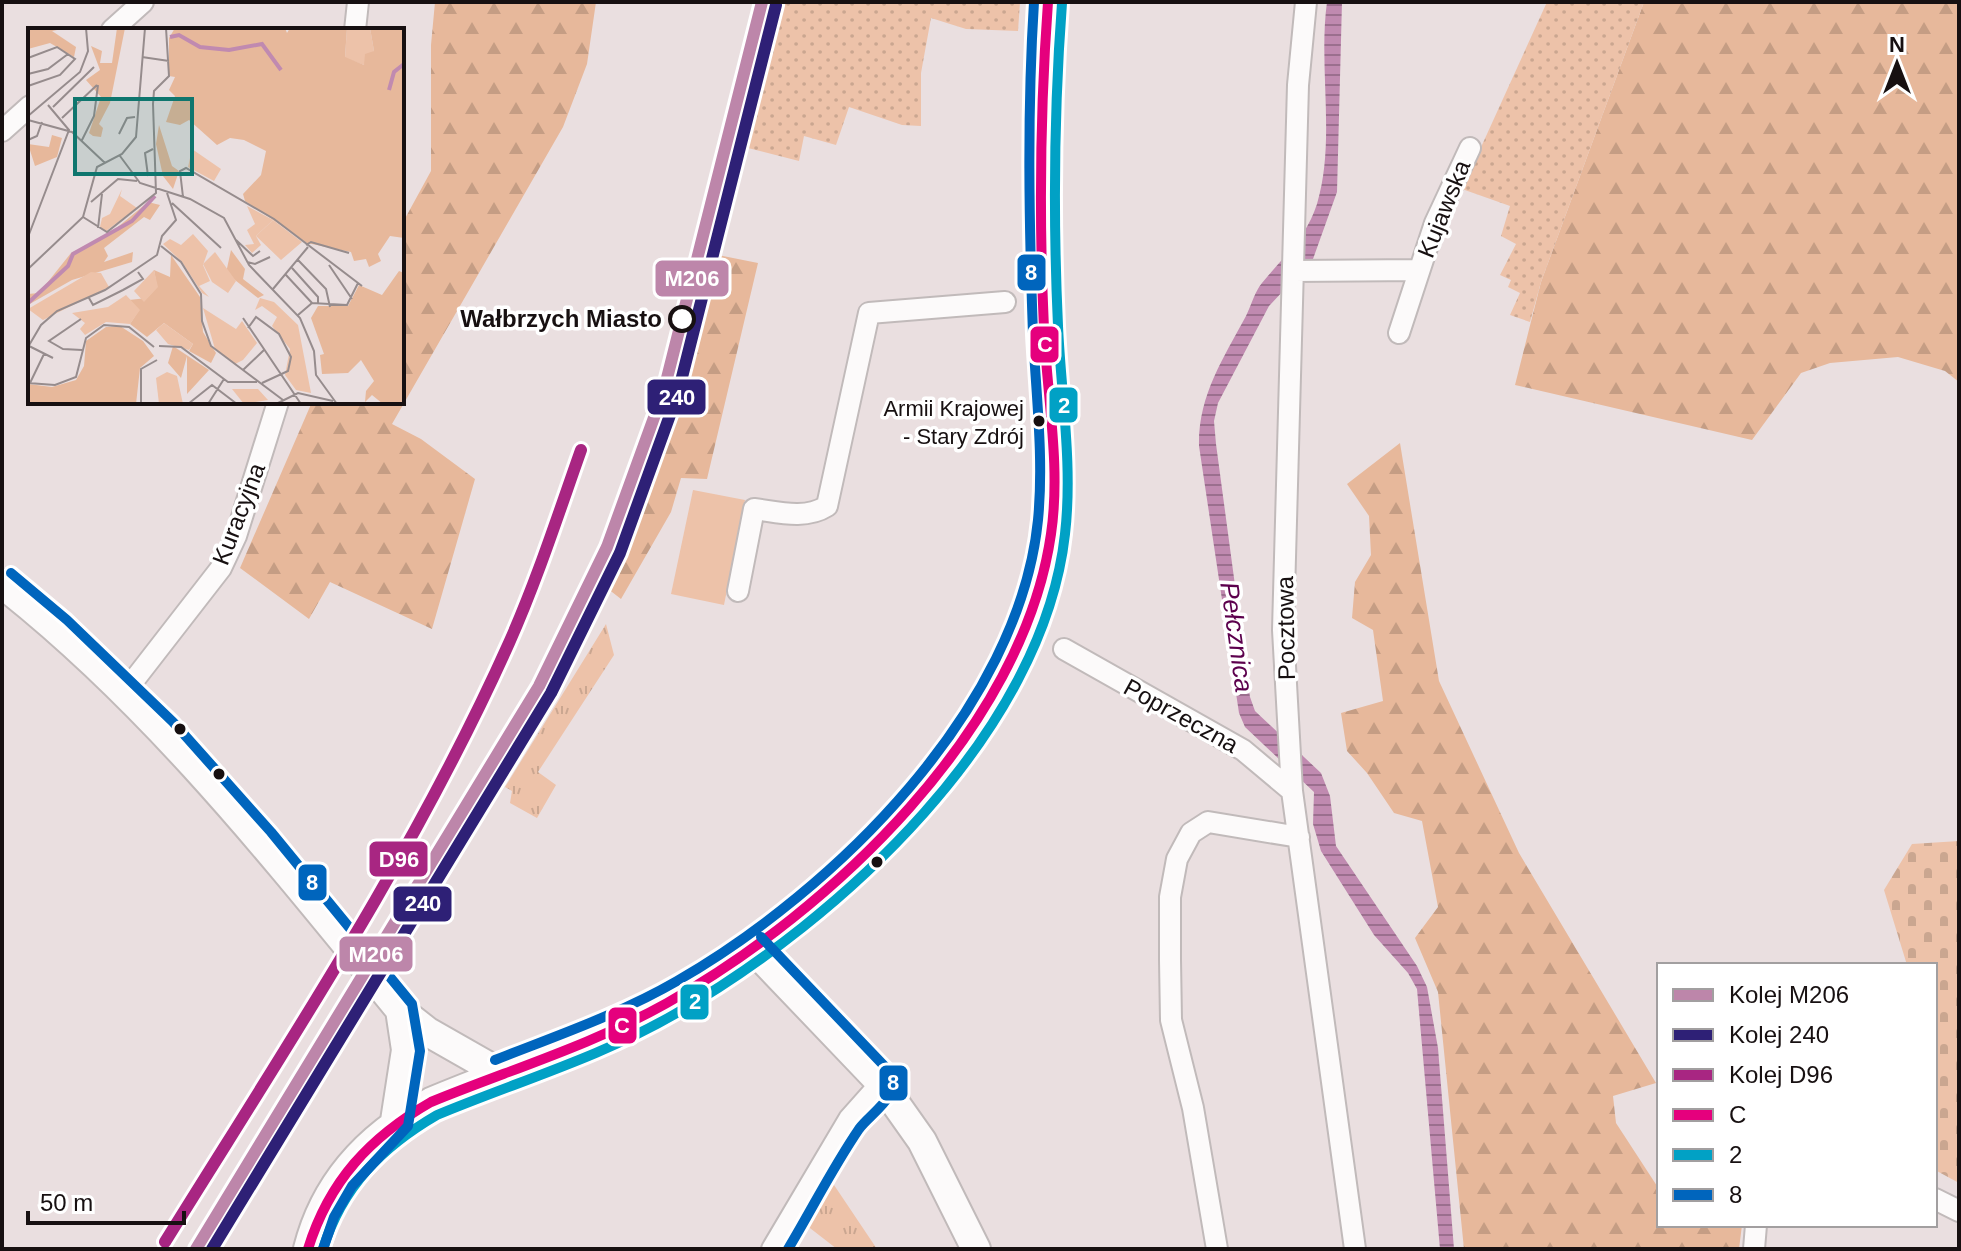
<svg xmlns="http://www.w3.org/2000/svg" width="1961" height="1251" font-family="Arial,sans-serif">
<defs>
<pattern id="grass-tufts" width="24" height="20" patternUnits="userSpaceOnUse" patternTransform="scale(2)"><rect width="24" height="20" fill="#edc2a9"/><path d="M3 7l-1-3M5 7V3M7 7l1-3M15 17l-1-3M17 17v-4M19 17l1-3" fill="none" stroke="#caa690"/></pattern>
<pattern id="forest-firs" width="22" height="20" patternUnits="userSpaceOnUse" patternTransform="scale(2)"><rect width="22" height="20" fill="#e7b89b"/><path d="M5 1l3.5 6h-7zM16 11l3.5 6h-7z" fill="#c59d84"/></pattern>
<pattern id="cemetery-stones" width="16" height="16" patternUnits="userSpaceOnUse" patternTransform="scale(2)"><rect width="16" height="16" fill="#edc2a9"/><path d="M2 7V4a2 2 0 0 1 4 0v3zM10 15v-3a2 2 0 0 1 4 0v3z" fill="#caa690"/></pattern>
<pattern id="park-dots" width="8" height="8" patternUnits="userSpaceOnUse" patternTransform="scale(2)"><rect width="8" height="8" fill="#edc2a9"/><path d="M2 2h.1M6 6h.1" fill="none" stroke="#caa690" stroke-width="1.8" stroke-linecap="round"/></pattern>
<pattern id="water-rules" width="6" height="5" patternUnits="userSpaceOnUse" patternTransform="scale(2)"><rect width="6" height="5" fill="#c08ab0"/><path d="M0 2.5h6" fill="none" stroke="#9b6f8e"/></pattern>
</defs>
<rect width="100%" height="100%" fill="#eadfe0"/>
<path fill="url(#grass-tufts)" d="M606,624L614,655L538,772L556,785L537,818L510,803L512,791L505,787Z
M832,1182L877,1249H837L806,1225Z"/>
<path fill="url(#forest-firs)" d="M435,2H596L587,64L563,127L392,424L421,439L475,479L432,629L330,582L309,619L240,568L312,402H402V224L431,171V45Z
M1644,2H1959V382L1945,371L1898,357L1830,363L1801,373L1752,440L1515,385L1541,282Z
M718,255L758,263L707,479L681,478L671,512L621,599L603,585L662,453Z
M1400,443L1439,681L1519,853L1656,1083L1613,1096L1616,1123L1659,1189V1225H1742L1739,1249H1464L1438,992L1415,938L1438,907L1422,821L1394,813L1367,773L1347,751L1341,713L1383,701L1373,630L1352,618L1355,582L1371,555L1369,516L1347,484Z"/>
<path fill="url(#cemetery-stones)" d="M1959,841V1183L1935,1170V965H1907L1884,890L1912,844Z"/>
<path fill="url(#park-dots)" d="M776,2H1020L1018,31L966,29L931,18L921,73V126L902,125L849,107L836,145L804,136L799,161L744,147Z
M1547,2H1644L1541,282L1530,322L1510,315L1520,293L1508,287L1511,280L1500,275L1516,244L1501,236L1510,206L1462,189Z"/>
<path fill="#edc2a9" d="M693,490L745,500L724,605L671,594Z"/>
<path fill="url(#water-rules)" d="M1327,2H1342L1337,192L1313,259L1269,306L1218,403L1214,421L1216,444L1250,697L1255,711L1321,773L1330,796L1336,846L1417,966L1427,987L1438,1048L1454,1249H1440L1417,989L1408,973L1374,935L1321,851L1313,824L1314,792L1245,727L1239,713L1199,446C1198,396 1223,359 1246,316C1251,306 1255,291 1262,283C1284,256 1306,238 1317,204C1336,140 1318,68 1327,2Z"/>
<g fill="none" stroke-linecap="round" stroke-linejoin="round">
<g stroke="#c1baba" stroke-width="24">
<path id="minor" d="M1306,2L1298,85L1283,630L1292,791L1355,1249
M112,30L143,2
M355,30L358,2
M2,131L30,106
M1294,271L1419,270
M1399,333L1435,223L1470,148
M738,591L754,509C778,512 805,520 827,506L869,313L1005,302
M1064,649L1243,750L1292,791
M124,693L221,568L236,536L278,402
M1935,1199L1959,1211
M772,1249L849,1119L881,1083
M1217,1249L1193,1108L1171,1020L1170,960V897L1177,859L1191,833L1208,822L1299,837
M1754,1249L1756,1225"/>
</g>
<g stroke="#c1baba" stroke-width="32">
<path id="secondary" d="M2,584C155,704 277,860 400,1010L428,1032L500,1073
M751,947L881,1083L922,1141L976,1249
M395,1121L406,1050L400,1010
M308,1249C325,1181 371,1134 431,1102C509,1069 593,1043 667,1003C820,919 1033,718 1051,534C1057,467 1047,396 1044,328C1040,220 1039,110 1048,2"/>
</g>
<use href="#minor" stroke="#fcfafa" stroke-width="20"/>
<use href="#secondary" stroke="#fcfafa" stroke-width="28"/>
<g stroke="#fff" stroke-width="16">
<path id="bus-1" d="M308,1249C329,1181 370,1137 431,1102C509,1070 592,1045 667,1003C831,911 1023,729 1051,534C1061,467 1047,396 1044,329C1039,220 1040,111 1048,2"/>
</g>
<g stroke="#fff" stroke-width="16">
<path id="bus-2" d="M323,1249C342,1187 382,1147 437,1115C516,1082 601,1057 675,1014C840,920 1043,733 1065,534C1073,465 1061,394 1058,326C1053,218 1054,110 1062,3"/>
</g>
<g stroke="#fff" stroke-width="16">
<path id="bus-3" d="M11,573L67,620L173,722L271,832L412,1004L420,1051L408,1126L352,1186L334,1217L323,1249
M761,937L891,1073C903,1094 870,1114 859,1129C833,1167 812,1209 788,1249
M495,1060C556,1036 620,1014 677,981C835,890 1019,709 1038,520C1044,459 1036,394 1033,334C1029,223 1027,113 1034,2"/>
</g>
<use href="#bus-1" stroke="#e5007d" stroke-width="10"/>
<use href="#bus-2" stroke="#01a1c5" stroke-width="10"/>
<use href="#bus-3" stroke="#0065bd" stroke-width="10"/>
<g stroke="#fff" stroke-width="18">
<path id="rail-1" d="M196,1249L539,686L607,547L664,390L762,2"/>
</g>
<g stroke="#fff" stroke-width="18">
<path id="rail-2" d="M212,1249L551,693L620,553L678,393L776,5"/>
</g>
<g stroke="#fff" stroke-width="18">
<path id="rail-3" d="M165,1242C286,1047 415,853 509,643C537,580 558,515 581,450"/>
</g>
<use href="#rail-1" stroke="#bd86aa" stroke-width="12"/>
<use href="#rail-2" stroke="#2e2076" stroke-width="12"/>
<use href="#rail-3" stroke="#a82682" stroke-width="12"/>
</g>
<circle fill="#fff" stroke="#171011" stroke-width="4" cx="682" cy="319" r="12"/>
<g fill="#171011" stroke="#fff" stroke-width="3">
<circle cx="1039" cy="421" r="7"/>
<circle cx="180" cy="729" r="7"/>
<circle cx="219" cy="774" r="7"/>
<circle cx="877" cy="862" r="7"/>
</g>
<g text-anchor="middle" stroke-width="7" stroke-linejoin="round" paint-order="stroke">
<g font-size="22" fill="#171011" stroke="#fff" text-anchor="end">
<text x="1024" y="416">Armii Krajowej<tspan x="1024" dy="28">- Stary Zdrój</tspan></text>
</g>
<g font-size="24" fill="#171011" stroke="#fff">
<text transform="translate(1444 209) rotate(-68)" y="8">Kujawska</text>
<text transform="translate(239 514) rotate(-69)" y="8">Kuracyjna</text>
<text transform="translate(1286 628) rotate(-91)" y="8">Pocztowa</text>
<text transform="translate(1181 716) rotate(29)" y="8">Poprzeczna</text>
</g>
<g font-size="24" font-weight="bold" fill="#171011" stroke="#fff" text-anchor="end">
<text x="662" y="327">Wałbrzych Miasto</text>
</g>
<g font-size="26" font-style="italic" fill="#5c004d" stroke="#fff">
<text transform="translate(1237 637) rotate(82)" y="9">Pełcznica</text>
</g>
</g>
<g transform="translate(28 28)">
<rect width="376" height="376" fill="#eadfe0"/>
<path d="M319,0H342L346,23L336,37L317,30ZM94,161L92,168L109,180L78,203L72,199L74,190L82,186ZM219,178L245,192L228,208L233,217L224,225L217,217L226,216L219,202L227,196ZM165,206L180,223L175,237L182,253L171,258L181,269L174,265L154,234L135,216L142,211L153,217Z" fill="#edc2a9"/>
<path d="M0,0H39L24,3L48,19L46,29L22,15L0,21ZM89,0H97L82,75L71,96L75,100L73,109L65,108L61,105L73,69L58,52L72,42L63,18L74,23L72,35H84ZM147,0H257L259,5L262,0H319L317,29L336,37L337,26L346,23L342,0L376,2V210L362,208L350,226L353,233L341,239L338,231L326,233L323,224L279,215L217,173L215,166L233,147L238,123L216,112L202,110L189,117L161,92L152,97L138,94L147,68L141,62L147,49L141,48V10ZM131,97L144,138L151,143L145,161L135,148L128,116ZM24,107L34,110L29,129L7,138L0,116L21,119ZM120,174L132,177L122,192L116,189L76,220L80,228L76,234L105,224L104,234L44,252L0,277V266L11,265L43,225L79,208ZM203,222L217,241L215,251L236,267L230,270L198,245ZM143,227L172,269L175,304L188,325L183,335L161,323L165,316L136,295L119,309L102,296L111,282L101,272L119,270L129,259L126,242L142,249ZM371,243L376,245V376H355L344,367L337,374L338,363L346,353L333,332L320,345L294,346L292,327L296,326L283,290L290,278H320L331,257L354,267ZM92,298L115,313L126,328L112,340L108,376H0V356L24,359L48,352L56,338L58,313L78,299ZM145,318L181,342L159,366V328L153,350L140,335Z" fill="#e7b89b"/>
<path d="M164,121L193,141L186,153L160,139ZM245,192L274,214L253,232L228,208Z" fill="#edc2a9"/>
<path d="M187,224L208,253L200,265L184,254L175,236ZM126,242L130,259L116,274L106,263ZM63,244L73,245L81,259L15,292L0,281ZM98,267L112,282L102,296L78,294L57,307L52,301L57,295L44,285L80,279ZM232,270L246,274L270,297L283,365L268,362L257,347L262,321L244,298L249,289L234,278L227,282ZM175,280L208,301L214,293L229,315L215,332L207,336L187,321ZM136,295L165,316L161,322L140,316L128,302ZM204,361H230L240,372L216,376Z" fill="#edc2a9"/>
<path d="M139,344L149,348L155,376H131L128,350Z" fill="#edc2a9"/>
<path fill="none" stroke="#c08ab0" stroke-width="4" d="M142,9L151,7L172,19L201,22L234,16L253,42M361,62L366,44L376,36M0,275L40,238L45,226L104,193L127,168"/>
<path fill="none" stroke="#968c8d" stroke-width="2" d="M114,29L141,33M0,30L29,19L47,31L32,47L0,58M0,46L20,41L40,26M25,79L66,39M0,88L52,44L60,23L58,0M34,90L69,57M0,92L44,104L77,135M91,106L99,90L107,89M0,112L9,108L14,94M54,112L66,88L70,57M92,128L112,155L162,171L196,190L221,237L272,290L286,323L288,347L309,376M120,148L117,125L125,121M155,169L152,143L158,140L246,191L334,258M63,174L90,151L109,153M144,175L193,220M55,189L79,204L128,165L125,76L126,63L141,48L138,0M70,200L74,166M0,209L41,102L20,77M208,212L225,228L232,223M278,217L283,214L321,225M133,218L153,234L173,266L174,293L183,318L255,372M270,232L298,261L302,279M219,234L227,236L242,229M301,237L324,271M264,240L290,269V276M0,241L55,189L69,139L94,126L108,109L117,0M258,247L284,275M245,261L280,219M61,270L65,277L95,262L115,251L110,244M270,287L284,275L319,277L330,255M215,290L273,376M53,291L21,313L35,321L54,322M220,300L228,289L251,306L263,329L260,343L234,355M1,318L25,330M131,318L153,319L200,354H229M0,319L13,297L29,283L77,262L129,227L134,208L148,192L139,165M215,342L236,322M0,355L27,357L48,349L58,310L76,297L101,299L126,319M2,355L16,326M113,376V341L129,332M160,376L184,357L209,376M180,376L196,351M248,376L270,365L305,373"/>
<path fill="#0f766e" fill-opacity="0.15" stroke="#0f766e" stroke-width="4" d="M47,71H164V146H47Z"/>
<rect width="376" height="376" fill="none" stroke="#171011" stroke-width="4"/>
</g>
<g stroke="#fff" stroke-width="3">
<rect x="1016" y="253" width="31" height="39" rx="8" fill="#0065bd"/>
<rect x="654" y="259" width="76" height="39" rx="8" fill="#bd86aa"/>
<rect x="1029" y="325" width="31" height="39" rx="8" fill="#e5007d"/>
<rect x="646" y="378" width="61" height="38" rx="8" fill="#2e2076"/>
<rect x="1048" y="386" width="31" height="38" rx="8" fill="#01a1c5"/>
<rect x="368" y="840" width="61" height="38" rx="8" fill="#a82682"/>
<rect x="297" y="863" width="31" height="39" rx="8" fill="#0065bd"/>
<rect x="392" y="885" width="61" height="38" rx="8" fill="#2e2076"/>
<rect x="338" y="935" width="76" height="38" rx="8" fill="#bd86aa"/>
<rect x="679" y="983" width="31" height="38" rx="8" fill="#01a1c5"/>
<rect x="607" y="1006" width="31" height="39" rx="8" fill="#e5007d"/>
<rect x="878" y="1064" width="31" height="38" rx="8" fill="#0065bd"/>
</g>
<g font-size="22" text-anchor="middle" font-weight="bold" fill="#fff">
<text x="1031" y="280">8</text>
<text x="692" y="286">M206</text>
<text x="1045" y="352">C</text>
<text x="677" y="405">240</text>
<text x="1064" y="413">2</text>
<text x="399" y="867">D96</text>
<text x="312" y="890">8</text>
<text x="423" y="911">240</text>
<text x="376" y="962">M206</text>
<text x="695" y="1009">2</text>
<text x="622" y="1033">C</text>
<text x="893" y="1090">8</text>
</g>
<rect width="1961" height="1251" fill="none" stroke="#171011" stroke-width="8"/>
<rect x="1657" y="963" width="280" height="264" fill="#ffffff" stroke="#a29fa0" stroke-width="2"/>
<rect x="1673" y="989" width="40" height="12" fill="#bd86aa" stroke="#a29fa0" stroke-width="2"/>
<text x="1729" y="1003" font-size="24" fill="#171011">Kolej M206</text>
<rect x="1673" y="1029" width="40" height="12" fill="#2e2076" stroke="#a29fa0" stroke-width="2"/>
<text x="1729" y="1043" font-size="24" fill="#171011">Kolej 240</text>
<rect x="1673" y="1069" width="40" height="12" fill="#a82682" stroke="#a29fa0" stroke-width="2"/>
<text x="1729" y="1083" font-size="24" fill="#171011">Kolej D96</text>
<rect x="1673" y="1109" width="40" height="12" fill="#e5007d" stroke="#a29fa0" stroke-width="2"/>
<text x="1729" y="1123" font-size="24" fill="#171011">C</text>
<rect x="1673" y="1149" width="40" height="12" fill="#01a1c5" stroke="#a29fa0" stroke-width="2"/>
<text x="1729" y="1163" font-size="24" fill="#171011">2</text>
<rect x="1673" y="1189" width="40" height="12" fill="#0065bd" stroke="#a29fa0" stroke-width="2"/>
<text x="1729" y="1203" font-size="24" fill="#171011">8</text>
<g transform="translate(1897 64)" stroke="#ffffff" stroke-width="6" paint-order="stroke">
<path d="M0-6L14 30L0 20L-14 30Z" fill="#171011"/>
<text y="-12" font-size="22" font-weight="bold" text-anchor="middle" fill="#171011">N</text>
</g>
<path d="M28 1211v12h156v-12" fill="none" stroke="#171011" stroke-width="4"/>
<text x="40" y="1211" font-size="24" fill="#171011" stroke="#ffffff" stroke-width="6" paint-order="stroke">50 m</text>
</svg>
